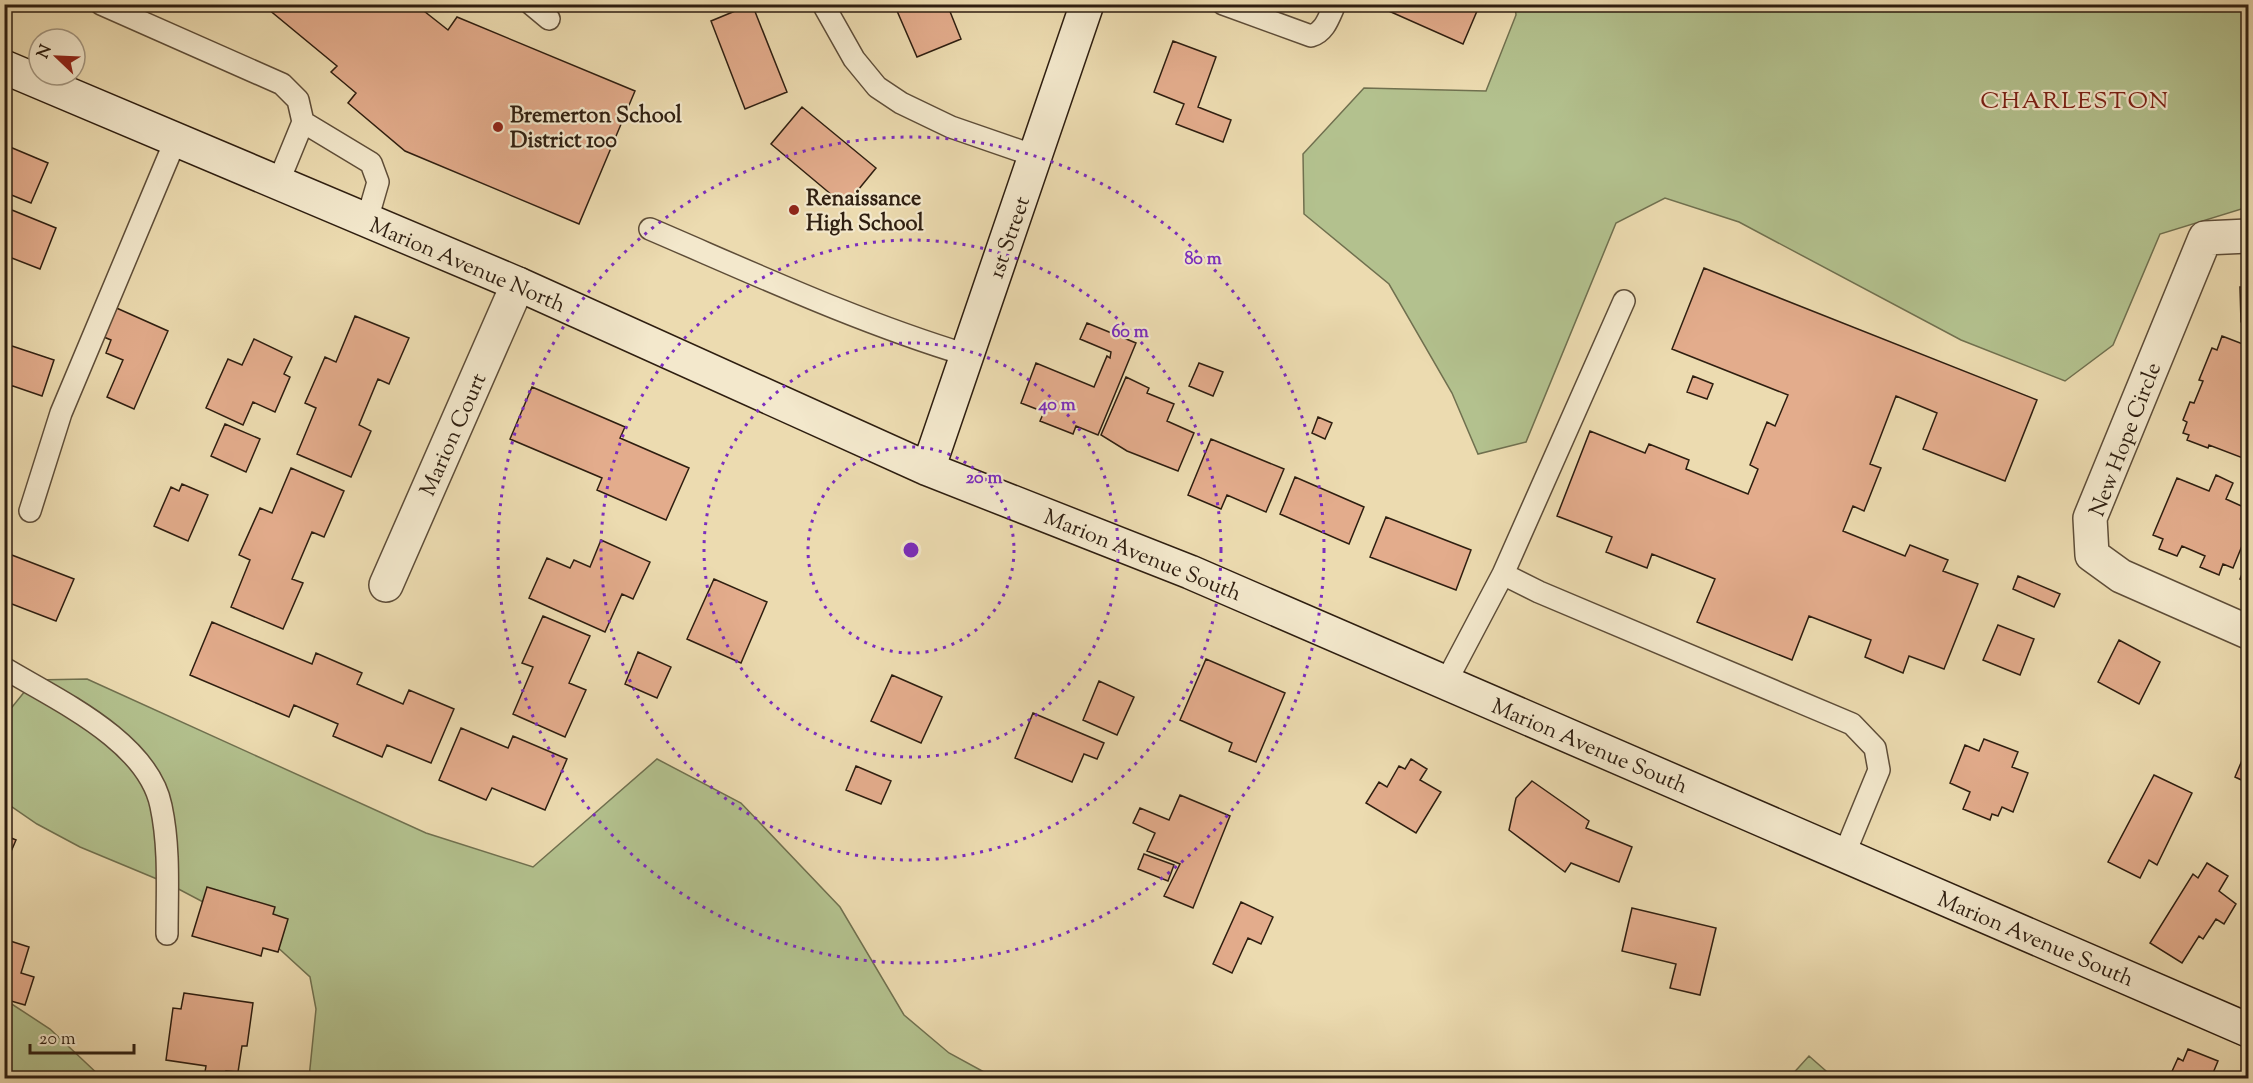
<svg xmlns="http://www.w3.org/2000/svg" width="2253" height="1083" font-family="'Sorts Mill Goudy',serif">
<rect width="100%" height="100%" fill="#ecdbb0"/>
<filter id="stains"><feTurbulence type="fractalNoise" baseFrequency=".00333" numOctaves="4"/><feColorMatrix values="0 0 0 0 .2 0 0 0 0 .09 0 0 0 0 .02 0 0 0 .5 -.17"/></filter>
<radialGradient id="worn" r=".72"><stop offset=".6" stop-color="#630" stop-opacity="0"/><stop offset="1" stop-color="#630" stop-opacity=".3"/></radialGradient>
<path fill="#b3c18e" stroke="#70704f" stroke-width="1.5" d="M1515,5H2248V207L2160,234L2113,345L2065,381L1961,340L1739,222L1665,198L1616,223L1526,442L1478,454L1452,393L1389,284L1304,214L1303,154L1364,88L1486,91L1516,15Z
M87,679L426,833L533,867L657,759L741,803L840,907L904,1015L949,1053L995,1078H309L316,1009L310,977L262,933L169,884L80,847L37,824L5,802L4,717L34,680Z
M4,999L50,1029L102,1078H5Z
M1809,1056L1834,1078H1789Z"/>
<path fill="#e3ac8c" stroke="#2e1e10" stroke-width="1.5" d="M262,4H415L448,30L457,17L635,91L579,224L405,151L348,103L356,93L331,72L337,66Z
M752,4L787,92L745,109L711,21Z
M894,4H947L961,39L917,57Z
M1373,4H1480L1463,44Z
M1173,41L1216,57L1198,107L1231,120L1223,142L1176,124L1184,104L1154,92Z
M802,107L876,168L845,206L771,144Z
M10,147L48,163L31,203L4,192V158Z
M7,208L56,228L40,269L4,255V213Z
M1704,268L2037,400L2005,481L1923,449L1937,413L1896,396L1870,464L1881,468L1864,511L1853,506L1843,531L1905,556L1910,545L1948,560L1943,571L1978,584L1944,669L1909,656L1903,673L1865,657L1871,640L1809,616L1792,660L1697,622L1715,579L1652,554L1647,568L1606,552L1612,537L1557,516L1590,431L1645,453L1649,444L1689,460L1686,469L1748,494L1758,469L1750,465L1767,422L1775,426L1788,395L1672,349Z
M2244,273H2248V324L2241,322L2240,287H2244Z
M112,306L168,331L134,409L107,397L123,360L106,353L111,340L99,335Z
M355,316L409,338L389,384L378,379L359,425L371,431L351,477L297,454L316,408L305,403L325,357L336,362Z
M1087,323L1136,343L1098,435L1076,426L1073,434L1040,421L1044,412L1021,403L1036,363L1094,387L1107,356L1110,358L1111,352L1080,339Z
M2222,336L2248,346V460L2209,445L2208,448L2187,440L2189,435L2183,433L2187,422L2183,420L2190,402L2194,403L2203,381L2199,380L2212,348L2217,350Z
M254,339L292,357L284,374L290,377L275,412L253,402L243,425L206,408L228,359L242,365Z
M6,344L54,360L42,396L10,385L7,396H4V350Z
M1199,363L1223,372L1213,396L1189,386Z
M1693,376L1713,384L1707,399L1687,392Z
M1126,377L1149,388L1147,393L1174,404L1167,421L1194,433L1178,471L1127,451L1101,435Z
M532,387L625,427L620,438L689,468L666,520L597,490L602,478L510,439Z
M1318,417L1332,423L1325,439L1312,433Z
M225,424L260,439L246,472L211,456Z
M1211,439L1284,469L1266,512L1227,495L1221,509L1188,495Z
M291,468L344,491L324,537L312,532L292,579L303,583L283,629L231,607L250,560L239,555L260,508L272,513Z
M2216,475L2233,483L2226,499L2248,509V531L2233,568L2223,564L2219,575L2200,567L2205,556L2182,546L2177,556L2159,549L2163,539L2153,535L2177,478L2209,491Z
M1295,477L1364,507L1349,544L1280,514Z
M182,484L208,495L188,541L154,526L171,487L179,491Z
M1386,517L1471,550L1456,590L1370,557Z
M601,540L650,562L633,599L622,594L605,632L529,598L547,558L570,568L574,560L590,567Z
M4,552L74,579L56,621L4,601Z
M2248,559V582L2240,579Z
M2018,576L2060,594L2054,607L2013,589Z
M714,579L767,602L741,663L687,639Z
M543,616L590,636L569,683L586,690L565,737L513,714L533,667L522,663Z
M212,622L312,664L316,653L362,673L357,684L403,704L409,690L454,709L431,763L387,745L382,757L333,736L338,724L294,705L289,717L190,675Z
M1998,625L2034,639L2020,675L1983,660Z
M2119,640L2160,662L2139,704L2098,682Z
M638,652L671,667L657,698L625,684Z
M1206,659L1285,693L1256,762L1229,751L1232,743L1180,720Z
M892,675L942,697L921,743L871,721Z
M1099,681L1134,697L1117,735L1083,720Z
M1033,713L1104,743L1097,759L1084,754L1072,782L1015,758Z
M461,728L508,748L513,736L567,759L545,810L492,788L486,800L439,780Z
M1984,739L2018,752L2012,767L2028,773L2013,812L2002,807L1998,816L1992,814L1990,820L1963,809L1970,792L1950,783L1965,745L1979,751Z
M2248,746V783L2235,777Z
M1411,759L1427,769L1420,780L1441,792L1416,833L1366,803L1379,782L1387,787L1399,766L1405,769Z
M856,766L891,781L881,804L846,790Z
M2154,775L2192,793L2157,865L2149,860L2140,878L2108,862Z
M1532,781L1589,821L1586,828L1632,847L1619,882L1571,863L1565,872L1509,830L1516,798Z
M1180,795L1230,816L1193,908L1164,896L1180,864L1147,851L1155,833L1133,823L1140,808L1169,820Z
M4,835L16,840L4,868Z
M1144,854L1174,865L1168,881L1138,869Z
M2207,863L2228,876L2219,891L2236,904L2224,924L2216,919L2203,939L2199,936L2182,963L2150,943L2193,874L2198,878Z
M207,887L275,907L273,914L288,919L278,952L263,948L261,956L192,936Z
M1241,902L1273,917L1261,944L1248,938L1232,973L1213,964Z
M1632,908L1716,928L1700,995L1670,988L1676,964L1622,951Z
M4,939L29,947L21,973L34,977L25,1005L4,999Z
M184,993L253,1003L247,1046H242L238,1072L226,1071L225,1078H204L206,1066L166,1060L173,1008L181,1009Z
M2188,1049L2218,1061L2213,1073L2226,1078H2169L2178,1058L2183,1061Z"/>
<g fill="none" stroke-linecap="round" stroke-linejoin="round">
<g stroke="#5e4d38" stroke-width="24">
<path id="service" d="M101,4L282,84L298,100L303,122L278,183
M531,4L549,19
M823,4L854,59L877,87L901,103L951,127L1035,156
M1223,4L1311,36C1325,32 1329,17 1335,4
M303,122L371,163L378,182L367,220
M650,229C755,274 858,322 967,355
M30,511L61,413L176,139
M1503,574L1624,301
M4,668C57,700 148,741 161,806C170,848 167,892 167,934
M1446,682L1503,574L1539,592L1852,724L1875,748L1879,770L1844,855"/>
</g>
<g stroke="#5e4d38" stroke-width="36">
<path id="minor" d="M2248,236L2205,238L2090,518L2092,555L2121,576L2248,632
M386,585L518,284"/>
</g>
<g stroke="#2e1e10" stroke-width="36">
<path id="secondary" d="M4,67L518,284L928,469L1190,572L2248,1030
M928,469L1087,4"/>
</g>
<use href="#service" stroke="#f3e8cc" stroke-width="21"/>
<use href="#minor" stroke="#f3e8cc" stroke-width="33"/>
<use href="#secondary" stroke="#f3e8cc" stroke-width="33"/>
</g>
<g fill="none" stroke="#7b2cbf" stroke-width="3" stroke-dasharray="3 6">
<circle cx="911" cy="550" r="103"/>
<circle cx="911" cy="550" r="207"/>
<circle cx="911" cy="550" r="310"/>
<circle cx="911" cy="550" r="413"/>
</g>
<g fill="#8f2418" stroke="#f3e8cc" stroke-width="2">
<circle cx="498" cy="127" r="6"/>
<circle cx="794" cy="210" r="6"/>
</g>
<g text-anchor="middle" stroke-width="4.5" stroke-linejoin="round" paint-order="stroke">
<g font-size="22" font-weight="bold" fill="#2e1e10" stroke="#f3e8cc" text-anchor="start">
<text x="510" y="122">Bremerton School<tspan x="510" dy="25">District 100</tspan></text>
<text x="806" y="205">Renaissance<tspan x="806" dy="25">High School</tspan></text>
</g>
<g font-size="22" fill="#2e1e10" stroke="#f3e8cc">
<text transform="translate(1008 237) rotate(-71)" y="8">1st Street</text>
<text transform="translate(468 264) rotate(23)" y="8">Marion Avenue North</text>
<text transform="translate(452 434) rotate(-66)" y="8">Marion Court</text>
<text transform="translate(2124 439) rotate(-69)" y="8">New Hope Circle</text>
<text transform="translate(1143 554) rotate(22)" y="8">Marion Avenue South</text>
<text transform="translate(1590 745) rotate(23)" y="8">Marion Avenue South</text>
<text transform="translate(2036 938) rotate(23)" y="8">Marion Avenue South</text>
</g>
<g font-size="24" letter-spacing="1.5" fill="#7a1f14" stroke="#f3e8cc">
<text x="2075" y="108">CHARLESTON</text>
</g>
</g>
<circle cx="911" cy="550" r="9" fill="#7b2cbf" stroke="#f3e8cc" stroke-width="3"/>
<g font-size="18" text-anchor="middle" font-weight="bold" fill="#7b2cbf" stroke="#f3e8cc" stroke-width="4.5" stroke-linejoin="round" paint-order="stroke">
<text x="1203" y="264">80 m</text>
<text x="1130" y="337">60 m</text>
<text x="1057" y="410">40 m</text>
<text x="984" y="483">20 m</text>
</g>
<rect width="2253" height="1083" fill="none" stroke="#ecdbb0" stroke-width="24"/>
<rect x="6" y="6" width="2241" height="1071" fill="none" stroke="#2e1e10" stroke-width="3"/>
<rect x="12" y="12" width="2229" height="1059" fill="none" stroke="#2e1e10" stroke-width="1.5"/>
<g transform="translate(57 57) rotate(293)"><circle r="28" fill="#f3e8cc" stroke="#a49781" stroke-width="1.5"/>
<path d="M0-4.5L10 22L0 15L-10 22Z" fill="#8f2418"/>
<text y="-9" font-size="16" font-weight="bold" text-anchor="middle" fill="#2e1e10">N</text>
</g>
<path d="M30 1044v9h104v-9" fill="none" stroke="#2e1e10" stroke-width="3"/>
<text x="39" y="1044" font-size="18" fill="#2e1e10" stroke="#f3e8cc" stroke-width="4.5" paint-order="stroke">20 m</text>
<rect width="100%" height="100%" filter="url(#stains)"/>
<rect width="100%" height="100%" fill="url(#worn)"/>
</svg>
